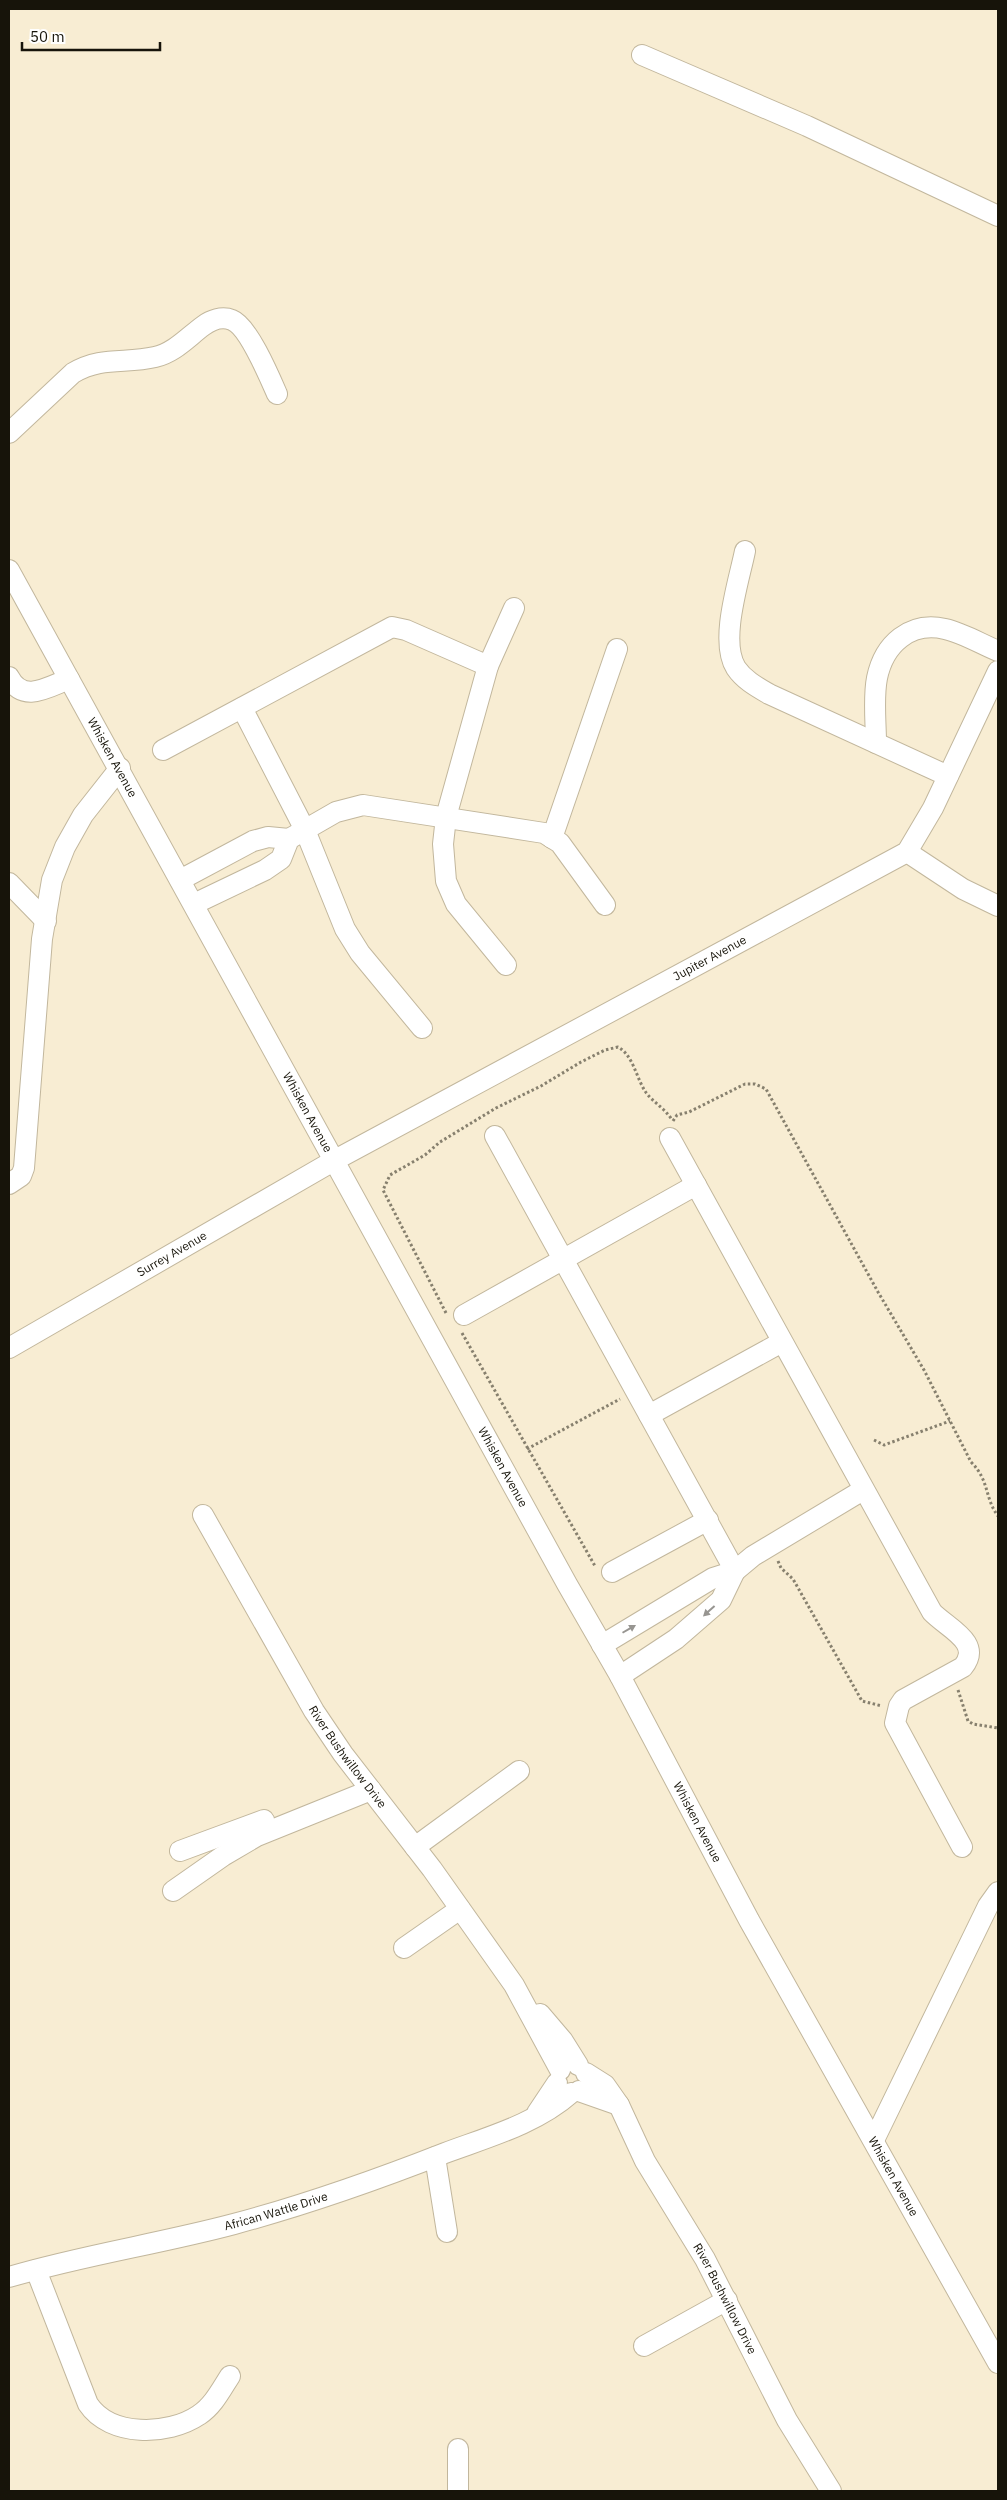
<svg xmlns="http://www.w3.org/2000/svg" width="1007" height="2500" font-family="'IBM Plex Sans',sans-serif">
<rect width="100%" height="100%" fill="#f8edd3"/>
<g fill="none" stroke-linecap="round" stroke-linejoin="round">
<g stroke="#c2b79d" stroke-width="22">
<g id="minor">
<path d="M642,55L807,126L998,216"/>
<path d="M9,433L73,373C102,356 125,364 155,357C174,353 188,337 203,326C211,320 222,316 232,320C248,326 270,378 277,394"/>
<path d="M745,551C739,581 719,641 736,668C744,680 757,687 769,694L948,776"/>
<path id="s1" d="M9,570L567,1584L620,1676L749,1920L998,2363"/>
<path d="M9,677C23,704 48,687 69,679"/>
<path d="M242,708L305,830L345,929L360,953L422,1028"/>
<path d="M876,743C876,723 873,698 877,678C884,644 910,621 945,629C963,633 981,644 998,651"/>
<path d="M163,750L392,627L406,630L488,666"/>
<path d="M552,838L617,649"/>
<path d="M907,852L963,889L998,906"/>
<path d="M180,880L253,841L268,837L289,839"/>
<path d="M9,883L46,921"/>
<path d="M194,904L265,870L281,859L289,839L336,812L363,805L544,833L560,843L605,905"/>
<path d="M506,965L456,904L446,881L443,844L446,817L488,666L514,608"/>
<path d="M495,1136L735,1571"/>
<path d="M670,1138L932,1612C947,1628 983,1642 963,1667L903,1700L899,1706L895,1723L962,1847"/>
<path d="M9,1184L21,1176L24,1168L42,939L52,880L65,847L83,815L120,768"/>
<path d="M464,1315L696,1185"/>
<path id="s2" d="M9,1348L335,1160L907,852L933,808L998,671"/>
<path d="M649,1415L782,1342"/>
<path id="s3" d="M203,1515L314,1711L343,1754L432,1869L514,1985L560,2070"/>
<path d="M612,1572L708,1520"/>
<path d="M602,1645L713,1578L735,1571L753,1556L863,1490"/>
<path d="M620,1676L676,1639L721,1600L735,1571"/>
<path d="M415,1847L519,1771"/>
<path d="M180,1851L264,1820"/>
<path d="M173,1891L223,1856L257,1836L371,1790"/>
<path d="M404,1948L460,1909"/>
<path d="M540,2014L563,2041L578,2065"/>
<path id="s4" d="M586,2073L605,2085L619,2105L645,2161L705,2259L787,2420L831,2491"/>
<path d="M579,2091L619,2105"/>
<path d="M537,2113L557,2083"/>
<path d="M874,2140L988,1906L998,1892"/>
<path d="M435,2157L447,2232"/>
<path d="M36,2270L88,2404C110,2437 168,2436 199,2415C213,2406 221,2390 230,2376"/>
<path id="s5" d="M9,2277C83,2255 159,2244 234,2224C305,2205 376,2180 445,2153C488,2137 536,2124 571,2093"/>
<path d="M644,2346L727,2300"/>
<path d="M458,2449V2491"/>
</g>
</g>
<path stroke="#87806e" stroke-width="3" stroke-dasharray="2.5 2.5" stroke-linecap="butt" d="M673,1121L677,1115L689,1112L745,1084H755L766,1089L878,1292L924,1370L971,1462C990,1481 984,1497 998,1516
M446,1313L383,1190L390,1175L425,1155L440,1142L496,1108L541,1086L581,1062L605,1050L618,1047C633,1055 636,1077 645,1091C652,1102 665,1108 672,1120
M462,1333L595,1566
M874,1440L884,1445L950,1421
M527,1449L620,1399
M778,1561L781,1568L793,1579L862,1701L882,1706
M958,1690L968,1721L973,1724L998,1728"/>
<use href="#minor" stroke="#fff" stroke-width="20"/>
</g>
<defs><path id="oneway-solid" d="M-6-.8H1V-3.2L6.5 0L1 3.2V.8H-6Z" transform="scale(1.25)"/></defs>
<g fill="#979591">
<use href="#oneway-solid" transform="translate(709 1611) rotate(138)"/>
<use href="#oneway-solid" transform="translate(629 1629) rotate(-30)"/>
</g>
<g text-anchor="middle" stroke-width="4" stroke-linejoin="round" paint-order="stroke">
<g font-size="12" fill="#17140a" stroke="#fff">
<text dy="4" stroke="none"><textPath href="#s1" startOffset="214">Whisken Avenue</textPath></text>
<text dy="4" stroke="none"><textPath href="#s2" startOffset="802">Jupiter Avenue</textPath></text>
<text dy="4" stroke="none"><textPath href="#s1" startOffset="619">Whisken Avenue</textPath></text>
<text dy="4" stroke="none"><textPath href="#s2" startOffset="188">Surrey Avenue</textPath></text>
<text dy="4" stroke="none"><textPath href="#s1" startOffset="1024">Whisken Avenue</textPath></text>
<text dy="4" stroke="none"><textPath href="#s3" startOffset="282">River Bushwillow Drive</textPath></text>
<text dy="4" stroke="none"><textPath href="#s1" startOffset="1429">Whisken Avenue</textPath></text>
<text dy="4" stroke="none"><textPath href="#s1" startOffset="1834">Whisken Avenue</textPath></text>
<text dy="4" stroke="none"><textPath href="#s5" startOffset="275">African Wattle Drive</textPath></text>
<text dy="4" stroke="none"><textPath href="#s4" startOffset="268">River Bushwillow Drive</textPath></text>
</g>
</g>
<rect width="1007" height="2500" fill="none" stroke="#17140a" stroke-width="20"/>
<path d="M22 42v8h138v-8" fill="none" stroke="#17140a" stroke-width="2.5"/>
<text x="30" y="42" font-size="15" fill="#17140a" stroke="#ffffff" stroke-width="4" paint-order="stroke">50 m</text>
</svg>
